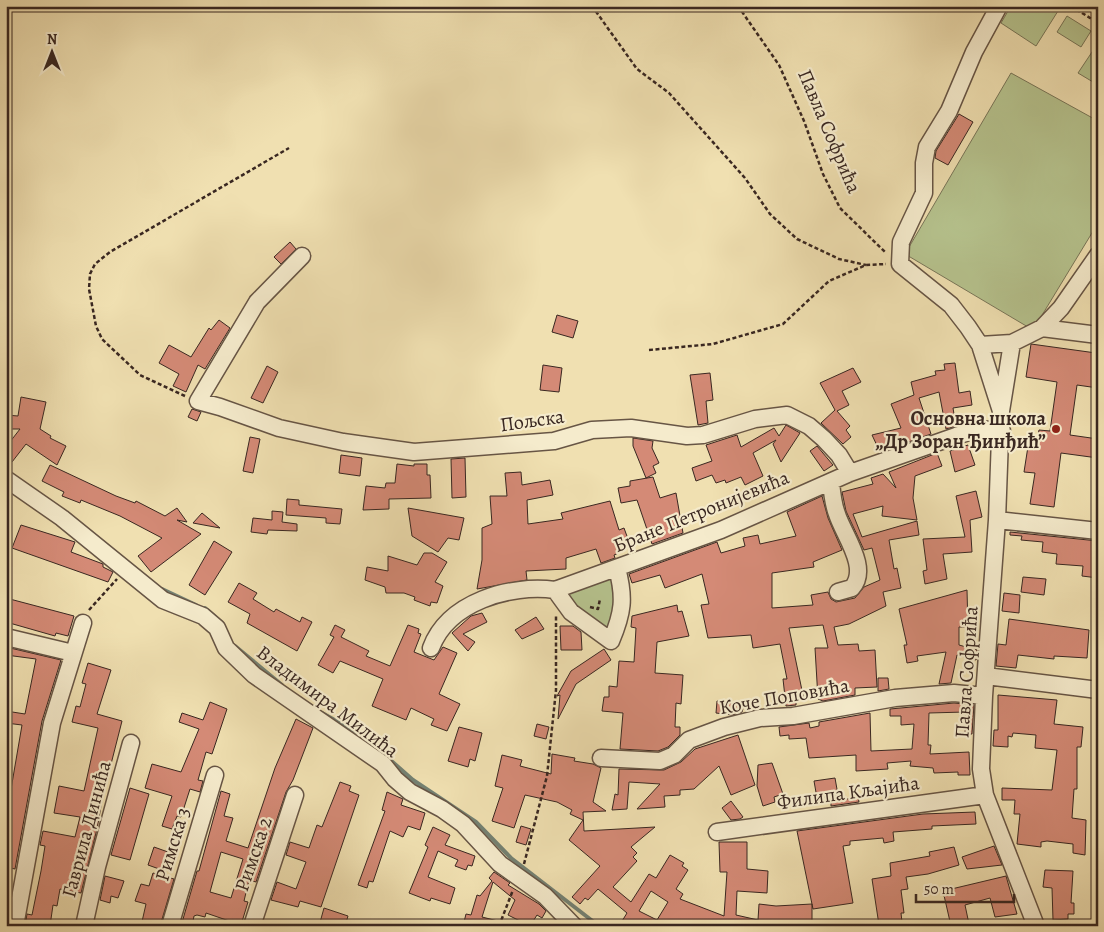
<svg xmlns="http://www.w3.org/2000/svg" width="1104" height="932" font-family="Alegreya,serif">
<rect width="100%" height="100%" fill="#f0e0b1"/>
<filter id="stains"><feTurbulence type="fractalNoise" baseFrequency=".004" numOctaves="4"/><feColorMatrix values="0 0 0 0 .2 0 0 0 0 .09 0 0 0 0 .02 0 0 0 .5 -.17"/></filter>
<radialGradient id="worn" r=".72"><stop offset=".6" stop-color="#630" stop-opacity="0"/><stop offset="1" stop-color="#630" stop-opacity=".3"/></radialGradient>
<path fill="#b6c38e" stroke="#787558" d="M1011,6H1051L1058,11L1036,46L1001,23Z
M1067,16L1091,31L1081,47L1057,32Z
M1098,43V85L1078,73Z
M1011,73L1098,121V223L1033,330L905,254Z
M613,576L618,600L608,630L573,608L567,592Z"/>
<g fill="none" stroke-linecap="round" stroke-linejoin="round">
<path stroke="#748172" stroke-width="4" d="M162,589L196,605
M205,608L222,623
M235,646L282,685
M322,713L362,735L413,780L476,822L511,858L599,926"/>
</g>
<path fill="#d48a76" stroke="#392721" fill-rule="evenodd" d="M959,114L973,122L948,165L935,158L936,151Z
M290,242L296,249L281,264L274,257Z
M557,315L578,321L573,338L552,332Z
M219,320L230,328L205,369L198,365L186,392L173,386L179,374L159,363L169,345L191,357L209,328L211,330Z
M1031,344L1096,353V358H1098V388L1077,385L1070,435L1098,439V458L1061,453L1054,507L1030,504L1035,473L1024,472L1029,440L1037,441L1039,430L1050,431L1057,382L1026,377Z
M955,363L959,393L970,391L972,405L953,408L956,426L946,429L939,392L919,398L931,434L880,452L872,435L901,428L891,404L914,395L911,382L936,375L935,371L945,370L944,364Z
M543,365L562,368L559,392L540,390Z
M267,366L278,372L263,403L251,398Z
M853,368L861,382L842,391L849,405L837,411L850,426L846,430L851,437L843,444L821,423L835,410L820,383Z
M710,373L713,400L706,401L708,423L698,425L690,375Z
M21,397L46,402L40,429L51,436L50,438L66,446L57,465L26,444L12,462L6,458V447L20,429H6V415L18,416Z
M192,409L201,412L197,421L188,417Z
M786,425L800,433L781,462L773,444L776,440L753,453L763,476L745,485L741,477L726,483L725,480L716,483L712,475L696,481L692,468L712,461L706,445L737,435L741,447L774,428L779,436Z
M250,437L260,439L253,473L243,471Z
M633,438L653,441L652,448L659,463L653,466L656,473L646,478L633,446Z
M968,445L975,465L955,472L950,451Z
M817,446L833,465L824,471L810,451Z
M937,453L942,466L915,476L913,498L917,520L882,516L883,506L853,514L862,537L917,521L919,535L889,540L894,569L897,568L901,588L883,592L886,606L849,624L834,627L838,645L858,644L859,651L875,650L877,687L855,688V695L823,701L818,699L815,648H828L823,625L789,628L804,700L796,701V705L786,706L783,679H787L780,644L753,648L751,635L708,638L701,605L709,604L702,574L665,588L660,575L632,583L629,574L717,542L721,553L745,546L743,538L758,535L760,544L796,536L787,512L822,496L828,518L842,550L813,562L814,567L772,573V608L813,605L811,595L828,592L831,599L836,602L855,598L864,587L880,580L872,548L864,550L846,511L842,492L873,484L871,478L883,474L896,488L889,472Z
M341,455L362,458L360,476L339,473Z
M465,458L466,497L452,498L451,459Z
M397,464L414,466V464H427V475H430L431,498L389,499V509L363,510L366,486L385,488L386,483H395Z
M50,465L116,496L135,503L136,501L165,516L177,508L187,522L177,520L201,534L151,572L138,556L162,538L120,516L81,500L80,503L62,496L64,492L42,481Z
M521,472L522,485L550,480L553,495L527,500L528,524L563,519L561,513L610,501L619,530L624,528L628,539L615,543L619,553L614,555L615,558L601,563L596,549L566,558V569L526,571L527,580L477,589L482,560V528L492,524L490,496H507L505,473Z
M653,477L660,498L676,493L683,533L652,544L637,500L621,503L618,488L630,486V481Z
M976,491L982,517L970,520L972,552L943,554L947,579L925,584L923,571L927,570L923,539L965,537L956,496Z
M287,499L299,500V505L342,509L340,524L326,523V518L286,515Z
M408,508L464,518L459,540L448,538L438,552L412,536Z
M272,511L283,512L282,522L297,524V531L268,530L267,534L251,532L253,518L272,520Z
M202,513L220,528L193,523Z
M21,525L75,542L71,552L103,564V567L113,572L108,582L12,548Z
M1010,532L1098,541V578L1082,576L1083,566L1056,564L1057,554L1042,552L1043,542L1021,540L1022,536L1010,535Z
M214,541L232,552L205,595L189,585Z
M424,553H432L447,562L435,582L443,586L437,603L431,602L430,606L414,600L415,597L404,593H386L385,587L365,580L367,567L388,571V556L417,565Z
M1023,577L1046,579L1044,595L1021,592Z
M239,583L257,593L253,599L274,612L276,609L300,622L302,617L312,622L297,651L247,623L250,614L228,602Z
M967,590L968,627H959V645L977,650V658L976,660L957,655L951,683L939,684L946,652L917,656L918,661L907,663L904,645H907L899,609Z
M1004,593L1020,595L1019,613L1002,611Z
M6,598L74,616L68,636L56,633L55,636L6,622Z
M677,605L678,612L682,611L689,636L657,642L655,673L683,675L681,704L676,703L675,727H680V735L668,747L658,751L620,749L623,713L602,711L604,697H609V686L617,687L619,661L634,662L636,628L631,627L632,616Z
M482,613L487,622L463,634L475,642L468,651L452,633L471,616Z
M536,617L544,629L522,639L515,630Z
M1009,619L1089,630L1087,658L1054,656V659L1018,655L1016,668L996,666L998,644L1006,645Z
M335,625L345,630L341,637L369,651L366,656L390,666L408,625L419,629L418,633L421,634L414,652L434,660L443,647L457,653L439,694L460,704L447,731L431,725L434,719L411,708L406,720L372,706L383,679L340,661L333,673L318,665L334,637L330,635Z
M560,626H573L581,632L582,650H561Z
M6,647L61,660L42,721L15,869L6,867V801H9L22,725L6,723V711L25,714L36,659L6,655Z
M604,649L611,660L576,684L558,719L560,695L557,696L571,671Z
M88,663L111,670L97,714L122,721L109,772H107L97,829L81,893L60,889L57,906L53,905L50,926H25L27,914L32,915L41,871L45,846L40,845L43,831L75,837L80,817L54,813L59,786L84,791L98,728L72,722L76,706L80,707L86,684L82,683Z
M878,678H888L889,689L878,691Z
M998,695L1057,700L1054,724L1083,727L1081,747H1077V789H1074L1072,818L1086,820L1085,855L1073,853V844L1047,841L1041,842V847L1017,844L1020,814H1014L1015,800H1002V788L1052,790L1057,750L1035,748L1036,735L1013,733L1012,737L1008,736V747L993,746L994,730H998Z
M717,701L744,705L742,712L732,715L716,713Z
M210,702L227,709L212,754L206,752L198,780L203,781L200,792L190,789L181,817L177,816L172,829L162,826L172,796L145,788L152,764L181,772L199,729L179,722L182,713L203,720Z
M954,703L974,705L972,734H965V712L929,713L928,745H931L930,754L969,752L970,775H958V772L934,773L933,768L910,766L911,761L887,763L888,769L856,771V755L809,758L806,738L789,739V735L780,736L779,727L809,723L810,728L819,726V722L870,713L871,751L912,749L914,724L901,725V716H890V709Z
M296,719L313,728L293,780L286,792L256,882L249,880L244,901L248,902L241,925L206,913L205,917L197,915L194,916L192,926H181L197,871H199L221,791L230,794L224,816L233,818L226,841L248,848L275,768ZM221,852L243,859L231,898L210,892Z
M537,724L549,727L546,739L534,736Z
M459,727L482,733L475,761L470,759L468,767L448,761Z
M738,735L755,785L731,795L719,766L694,789L680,790V795L664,796L665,807L637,809L660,784L629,782L627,809L612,810L615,794L618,795L619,769L664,770L681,762L695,749Z
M552,754L575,758L574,761L593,764L601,768L593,802L606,811L583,812L584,831L655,827L631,847L637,853L633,857L637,861L613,887L631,902L649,874L656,878L670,855L684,863L682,866L688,870L676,889L683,894L680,899L724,916L727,872H720L719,842H747V869L768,871L767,893L737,891L736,915L758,920L759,904L776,906L812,904V926H619L627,913L598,889L588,900L585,898L580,904L572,897L600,866L569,840L583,820L570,814L572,810L557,802L525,795L514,828L492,821L503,788L495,786L502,755L522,760L520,766L551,774ZM651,891L668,902L657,920L639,911Z
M772,763L783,794L774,797L775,802L763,806L757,786L758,765Z
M835,778L838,795L817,798L814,781Z
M340,782L351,786L349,791L359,795L321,907L300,901L298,907L271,900L277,882L296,889L306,862L286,855L290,842L309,848L317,825L322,827Z
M130,788L149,794L130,860L111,855Z
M387,792L403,799L401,805L425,813L420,830L408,826L403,837L390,831L373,882L369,881L367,888L358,885L385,811L382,810Z
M858,797L859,802L831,806V802Z
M731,801L743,817L740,819L731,820L722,808Z
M975,812L976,824L932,826V829L893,832L894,841L884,843L883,838L850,841V845L843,846L853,903L813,909L797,831L923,814Z
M521,826L531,829L526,845L516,842Z
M433,827L450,835L445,845L475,856L472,866L468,865L466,870L455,866L458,860L438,851L428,877L455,888L450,904L431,898L430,901L409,893L428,847L425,845Z
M994,846L1002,865L967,869L962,857Z
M154,847L168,852L162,870L148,865Z
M954,847L959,865L928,874L906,877L908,889L901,890L904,913H901L902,922L879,925L872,879L891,876L890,863L930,856L929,852Z
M1045,870L1073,871L1071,903H1074V914H1068V919L1053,920L1052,888L1043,887Z
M494,872L510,883L508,885L539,904L546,911L542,918L537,915L530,926L508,915L515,900L493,882L482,917L502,922L501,926H463L466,914L471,915L477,895L480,896L492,881L489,878Z
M153,873L174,879L160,926H141L146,904L135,901L141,884L149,886Z
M105,876L124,881L118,898L111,896L110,903L100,900Z
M1006,876L1017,914L995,917L990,898L965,905L969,924L951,926L943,891Z
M324,908L348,916L345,926H319Z"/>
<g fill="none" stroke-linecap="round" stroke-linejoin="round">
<g stroke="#675545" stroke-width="19">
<path id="minor" d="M999,6L974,52L949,111L927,147L924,163V193L901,242L900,264L951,305L968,327L980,345L1001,411L997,520L984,696L981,769L985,795L1036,926
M302,256L257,302L198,401L220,407L279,428L343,442L414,452L554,441L592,430L631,428L687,436L703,435L755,419L787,415L809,426L824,439L839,455L850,473
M1042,328L1061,308L1098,255
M980,345L1012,343L1042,328L1098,335
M1001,411L1012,343
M6,479L62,518L163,600L203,616L217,628L226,648L254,675L383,764L395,779L410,792L442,809L463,824L500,864L545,896L574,926
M831,482C832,493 833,504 837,514C843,534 870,568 852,588L838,592
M997,520L1098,531
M555,590L571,612L611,641C623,613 625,598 617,568
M6,637L73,653
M431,648C448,602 510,584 555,590L721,530L850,473L956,436L979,429L1002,431
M986,676L1098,690
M601,758L660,761L674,755L689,740L724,727L760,718L793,716L895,698L954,693L984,696
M717,832L985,795
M15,926L52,723L83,623
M84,926L97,867L131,743
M170,926L215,775
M252,926L295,795"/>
</g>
<path stroke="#392721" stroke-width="2.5" stroke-dasharray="4 2.5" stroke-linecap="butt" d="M592,6L637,69L669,93L745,178L770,214L797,239L839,259L866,265
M738,6L779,65L804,121L823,174L840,208L885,252
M1071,6L1098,23
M649,350L713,344L783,324L829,281L866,265L886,264
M185,396L140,375L102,339L96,326L89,289L90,274L95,264L110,252L289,148
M590,607L598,609L600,599
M89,610L117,579
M524,864L547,776L556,690V616
M499,926L513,890"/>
<use href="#minor" stroke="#f5ebcc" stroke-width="16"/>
</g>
<circle fill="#8f2418" stroke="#f5ebcc" stroke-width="2" cx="1056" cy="429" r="5"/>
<g text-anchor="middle" stroke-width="4.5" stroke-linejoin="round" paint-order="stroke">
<g font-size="20" fill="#392721" stroke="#f5ebcc">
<text transform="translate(830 131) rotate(67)" y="7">Павла Софрића</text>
<text transform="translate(532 420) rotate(-8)" y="7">Пољска</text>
<text transform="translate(701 511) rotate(-22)" y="7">Бране Петронијевића</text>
<text transform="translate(966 672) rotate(-86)" y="7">Павла Софрића</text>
<text transform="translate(784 696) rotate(-10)" y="7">Коче Поповића</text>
<text transform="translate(328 701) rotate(37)" y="7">Владимира Милића</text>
<text transform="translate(848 792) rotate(-8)" y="7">Филипа Кљајића</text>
<text transform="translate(86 829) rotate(-75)" y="7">Гаврила Динића</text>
<text transform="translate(172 844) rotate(-73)" y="7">Римска 3</text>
<text transform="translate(253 854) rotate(-71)" y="7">Римска 2</text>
</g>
<g font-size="20" font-weight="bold" fill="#392721" stroke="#f5ebcc" text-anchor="end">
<text x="1046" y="425">Основна школа<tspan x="1046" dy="23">„Др Зоран Ђинђић”</tspan></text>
</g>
</g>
<rect width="1104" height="932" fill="none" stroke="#f0e0b1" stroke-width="25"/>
<rect x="8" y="8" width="1089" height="917" fill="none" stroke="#392721" stroke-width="2.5"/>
<rect x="12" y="12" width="1079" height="907" fill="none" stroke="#392721"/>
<g transform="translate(52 52)" stroke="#f5ebcc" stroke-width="4" paint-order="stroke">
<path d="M0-4L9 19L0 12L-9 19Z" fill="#392721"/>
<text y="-8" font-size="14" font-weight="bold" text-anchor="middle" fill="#392721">N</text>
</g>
<path d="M916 894v8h98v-8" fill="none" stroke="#392721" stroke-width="2.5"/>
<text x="924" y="894" font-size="15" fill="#392721" stroke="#f5ebcc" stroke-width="4" paint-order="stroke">50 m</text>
<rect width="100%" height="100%" filter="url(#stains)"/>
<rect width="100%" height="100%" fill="url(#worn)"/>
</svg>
